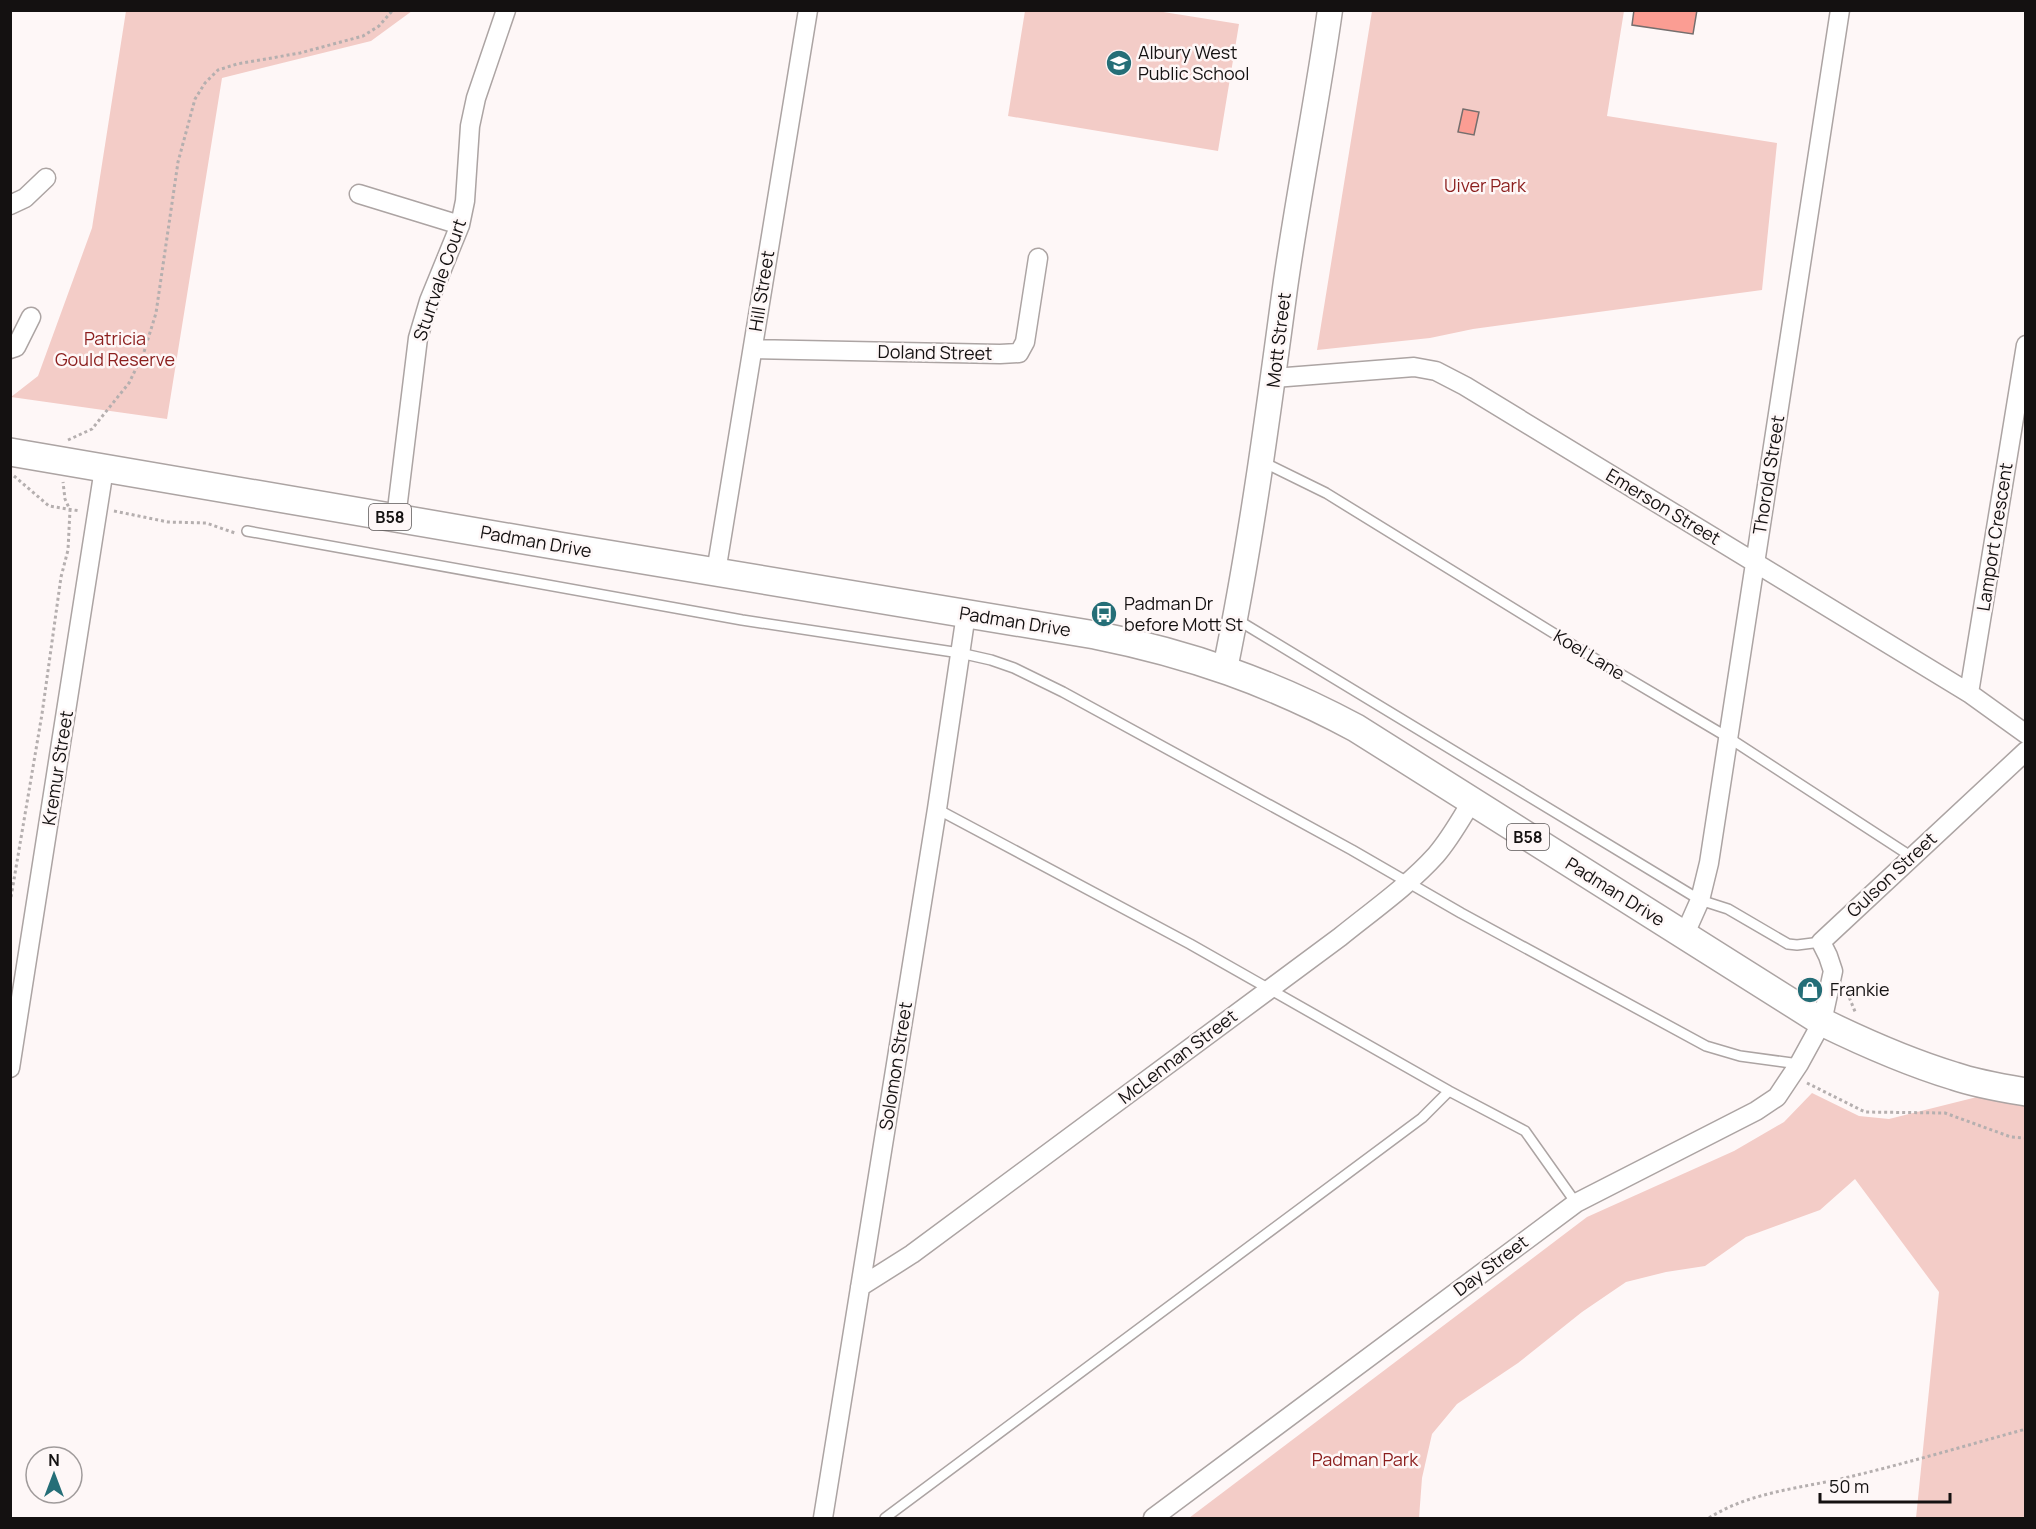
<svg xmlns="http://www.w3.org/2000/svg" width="2036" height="1529" font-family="Manrope,sans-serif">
<rect width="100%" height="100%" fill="#fef7f7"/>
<path fill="#f3ccc7" d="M126,11H412L371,41L222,78L167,419L11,397L38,376L92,228Z
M1025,11H1157L1239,24L1218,151L1008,116Z
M1372,11H1624L1607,116L1777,143L1762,290L1473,329L1430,338L1317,350Z
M1812,1093L1859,1116L1889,1119L1981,1096L2025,1104V1518H1916L1939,1292L1855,1179L1820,1210L1746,1237L1705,1266L1666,1272L1626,1282L1582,1312L1518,1363L1457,1404L1432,1434L1422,1478L1419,1518H1189L1587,1217L1734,1151L1784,1122Z"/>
<path fill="#fb9d93" stroke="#756e6d" stroke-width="1.5" d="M1634,10H1697L1693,34L1632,25Z
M1463,109L1479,112L1474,135L1458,132Z"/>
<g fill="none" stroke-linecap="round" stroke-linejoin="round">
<g stroke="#aca4a3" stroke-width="12">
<path id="lane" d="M1263,462L1326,493L1602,663L1729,738L1912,857
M247,531L742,620L960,653L991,660L1014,668L1063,692L1352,850L1461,913L1706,1046L1740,1056L1799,1064
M1236,619L1700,900L1728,909L1788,944L1797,945L1821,942
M937,809L1190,944L1449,1091L1525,1131L1576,1203
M885,1518L1422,1118L1449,1091"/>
</g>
<g stroke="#aca4a3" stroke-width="21">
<path id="street" d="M359,194L460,225
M10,205L25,198L46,178
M10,349L16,347L31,317
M753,349L1000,354L1019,353L1025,342L1038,258
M1274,378L1414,367L1436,371L1465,386L1969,693L2026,734
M396,518L418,338L429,301L460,225L465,201L470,126L476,98L506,10
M716,572L808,10
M1969,693L2026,345
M1684,936L1700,900L1709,863L1840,10
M10,1068L104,469
M860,1287L912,1254L1340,937C1372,911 1408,886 1436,855C1450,839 1461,819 1472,801
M823,1518L937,809L966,614
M1153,1518L1576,1203L1756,1111L1777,1097L1799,1064L1822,1022L1833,971L1828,956L1821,942L2026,751"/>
</g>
<g stroke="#aca4a3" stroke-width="27">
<path id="secondary" d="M1225,669C1251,543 1268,415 1285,288C1298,195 1317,103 1330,10"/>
</g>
<g stroke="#aca4a3" stroke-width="30">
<path id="primary" d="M10,452L559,546L1095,635C1190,654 1270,682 1356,728L1822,1022C1865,1043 1908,1062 1954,1076C1977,1084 2002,1088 2026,1092"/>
</g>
<path stroke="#b5afaf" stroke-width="3" stroke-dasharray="3 3" stroke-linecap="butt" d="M68,440L92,429L129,383L144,352L156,313L178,162L195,99L205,83L218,70L237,64L300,53L363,36L379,26L393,10
M14,476L49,506L80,511
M114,511L168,522L206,523L235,533
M10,903L42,714L61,577L68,550L70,510L65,499L63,482
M1847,992L1856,1014
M1807,1083L1865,1112L1945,1113L2011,1137L2026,1138
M1709,1518C1751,1491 1805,1488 1853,1476C1911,1462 1968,1445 2026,1429"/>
<use href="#lane" stroke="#fff" stroke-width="9"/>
<use href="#street" stroke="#fff" stroke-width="18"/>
<use href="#secondary" stroke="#fff" stroke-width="24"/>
<use href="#primary" stroke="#fff" stroke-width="27"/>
</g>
<defs>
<g id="school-disc" transform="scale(1.35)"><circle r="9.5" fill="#256e77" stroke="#fef7f7"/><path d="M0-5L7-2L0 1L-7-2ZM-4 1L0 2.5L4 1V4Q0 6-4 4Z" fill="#fff"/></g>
<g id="bus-disc" transform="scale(1.35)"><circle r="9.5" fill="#256e77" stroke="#fef7f7"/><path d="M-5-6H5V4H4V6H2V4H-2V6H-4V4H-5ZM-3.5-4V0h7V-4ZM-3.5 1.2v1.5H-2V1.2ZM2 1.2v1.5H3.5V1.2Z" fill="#fff"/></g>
<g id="shop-disc" transform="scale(1.35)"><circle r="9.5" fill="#256e77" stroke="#fef7f7"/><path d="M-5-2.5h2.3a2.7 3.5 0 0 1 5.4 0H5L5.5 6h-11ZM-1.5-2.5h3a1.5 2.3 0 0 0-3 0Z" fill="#fff"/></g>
</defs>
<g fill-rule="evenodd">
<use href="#school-disc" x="1119" y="63"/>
<use href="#bus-disc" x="1104" y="614"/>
<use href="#shop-disc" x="1810" y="990"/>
</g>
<g text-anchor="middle" stroke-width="5" stroke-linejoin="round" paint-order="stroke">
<g fill="#fef7f7" stroke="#5a5656" stroke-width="1.5">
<rect x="369" y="504" width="42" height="26" rx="4.5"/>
<rect x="1507" y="824" width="42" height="26" rx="4.5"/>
</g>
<g font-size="16" font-weight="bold" fill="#141111">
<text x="390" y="523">B58</text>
<text x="1528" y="843">B58</text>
</g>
<g font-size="18" fill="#141111" stroke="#fef7f7" text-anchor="start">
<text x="1138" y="59">Albury West<tspan x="1138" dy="21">Public School</tspan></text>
<text x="1124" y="610">Padman Dr<tspan x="1124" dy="21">before Mott St</tspan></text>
<text x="1830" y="996">Frankie</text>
</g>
<g font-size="18" fill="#8b1e1d" stroke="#fef7f7">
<text x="1485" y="192">Uiver Park</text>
<text x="115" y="345">Patricia<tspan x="115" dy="21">Gould Reserve</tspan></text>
<text x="1365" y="1466">Padman Park</text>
</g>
<g font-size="18" fill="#141111" stroke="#fef7f7">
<text transform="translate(440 280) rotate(-71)" y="6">Sturtvale Court</text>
<text transform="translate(762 291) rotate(-81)" y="6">Hill Street</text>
<text transform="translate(1279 340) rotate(-83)" y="6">Mott Street</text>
<text transform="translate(935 353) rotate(1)" y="6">Doland Street</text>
<text transform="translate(1769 475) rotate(-81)" y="6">Thorold Street</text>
<text transform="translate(1663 507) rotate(31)" y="6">Emerson Street</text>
<text transform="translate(1995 537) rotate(-81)" y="6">Lamport Crescent</text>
<text transform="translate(536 542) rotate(10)" y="6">Padman Drive</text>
<text transform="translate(1015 622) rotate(9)" y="6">Padman Drive</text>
<text transform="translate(1589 655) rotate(31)" y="6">Koel Lane</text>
<text transform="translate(58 768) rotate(-81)" y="6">Kremur Street</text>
<text transform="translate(1892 875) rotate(-43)" y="6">Gulson Street</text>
<text transform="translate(1615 892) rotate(32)" y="6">Padman Drive</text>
<text transform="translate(1178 1057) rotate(-37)" y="6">McLennan Street</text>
<text transform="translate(896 1066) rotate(-81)" y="6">Solomon Street</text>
<text transform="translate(1491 1266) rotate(-37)" y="6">Day Street</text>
</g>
</g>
<rect width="2036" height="1529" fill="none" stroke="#141111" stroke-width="24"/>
<g transform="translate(54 1475)"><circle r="28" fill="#fef7f7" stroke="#a09b9b" stroke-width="1.5"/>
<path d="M0-4.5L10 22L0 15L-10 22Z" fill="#256e77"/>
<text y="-9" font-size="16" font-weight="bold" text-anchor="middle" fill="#141111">N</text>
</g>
<path d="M1820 1493v9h130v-9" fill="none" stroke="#141111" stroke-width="3"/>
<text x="1829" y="1493" font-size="18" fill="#141111" stroke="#fef7f7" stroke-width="4.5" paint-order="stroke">50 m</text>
</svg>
